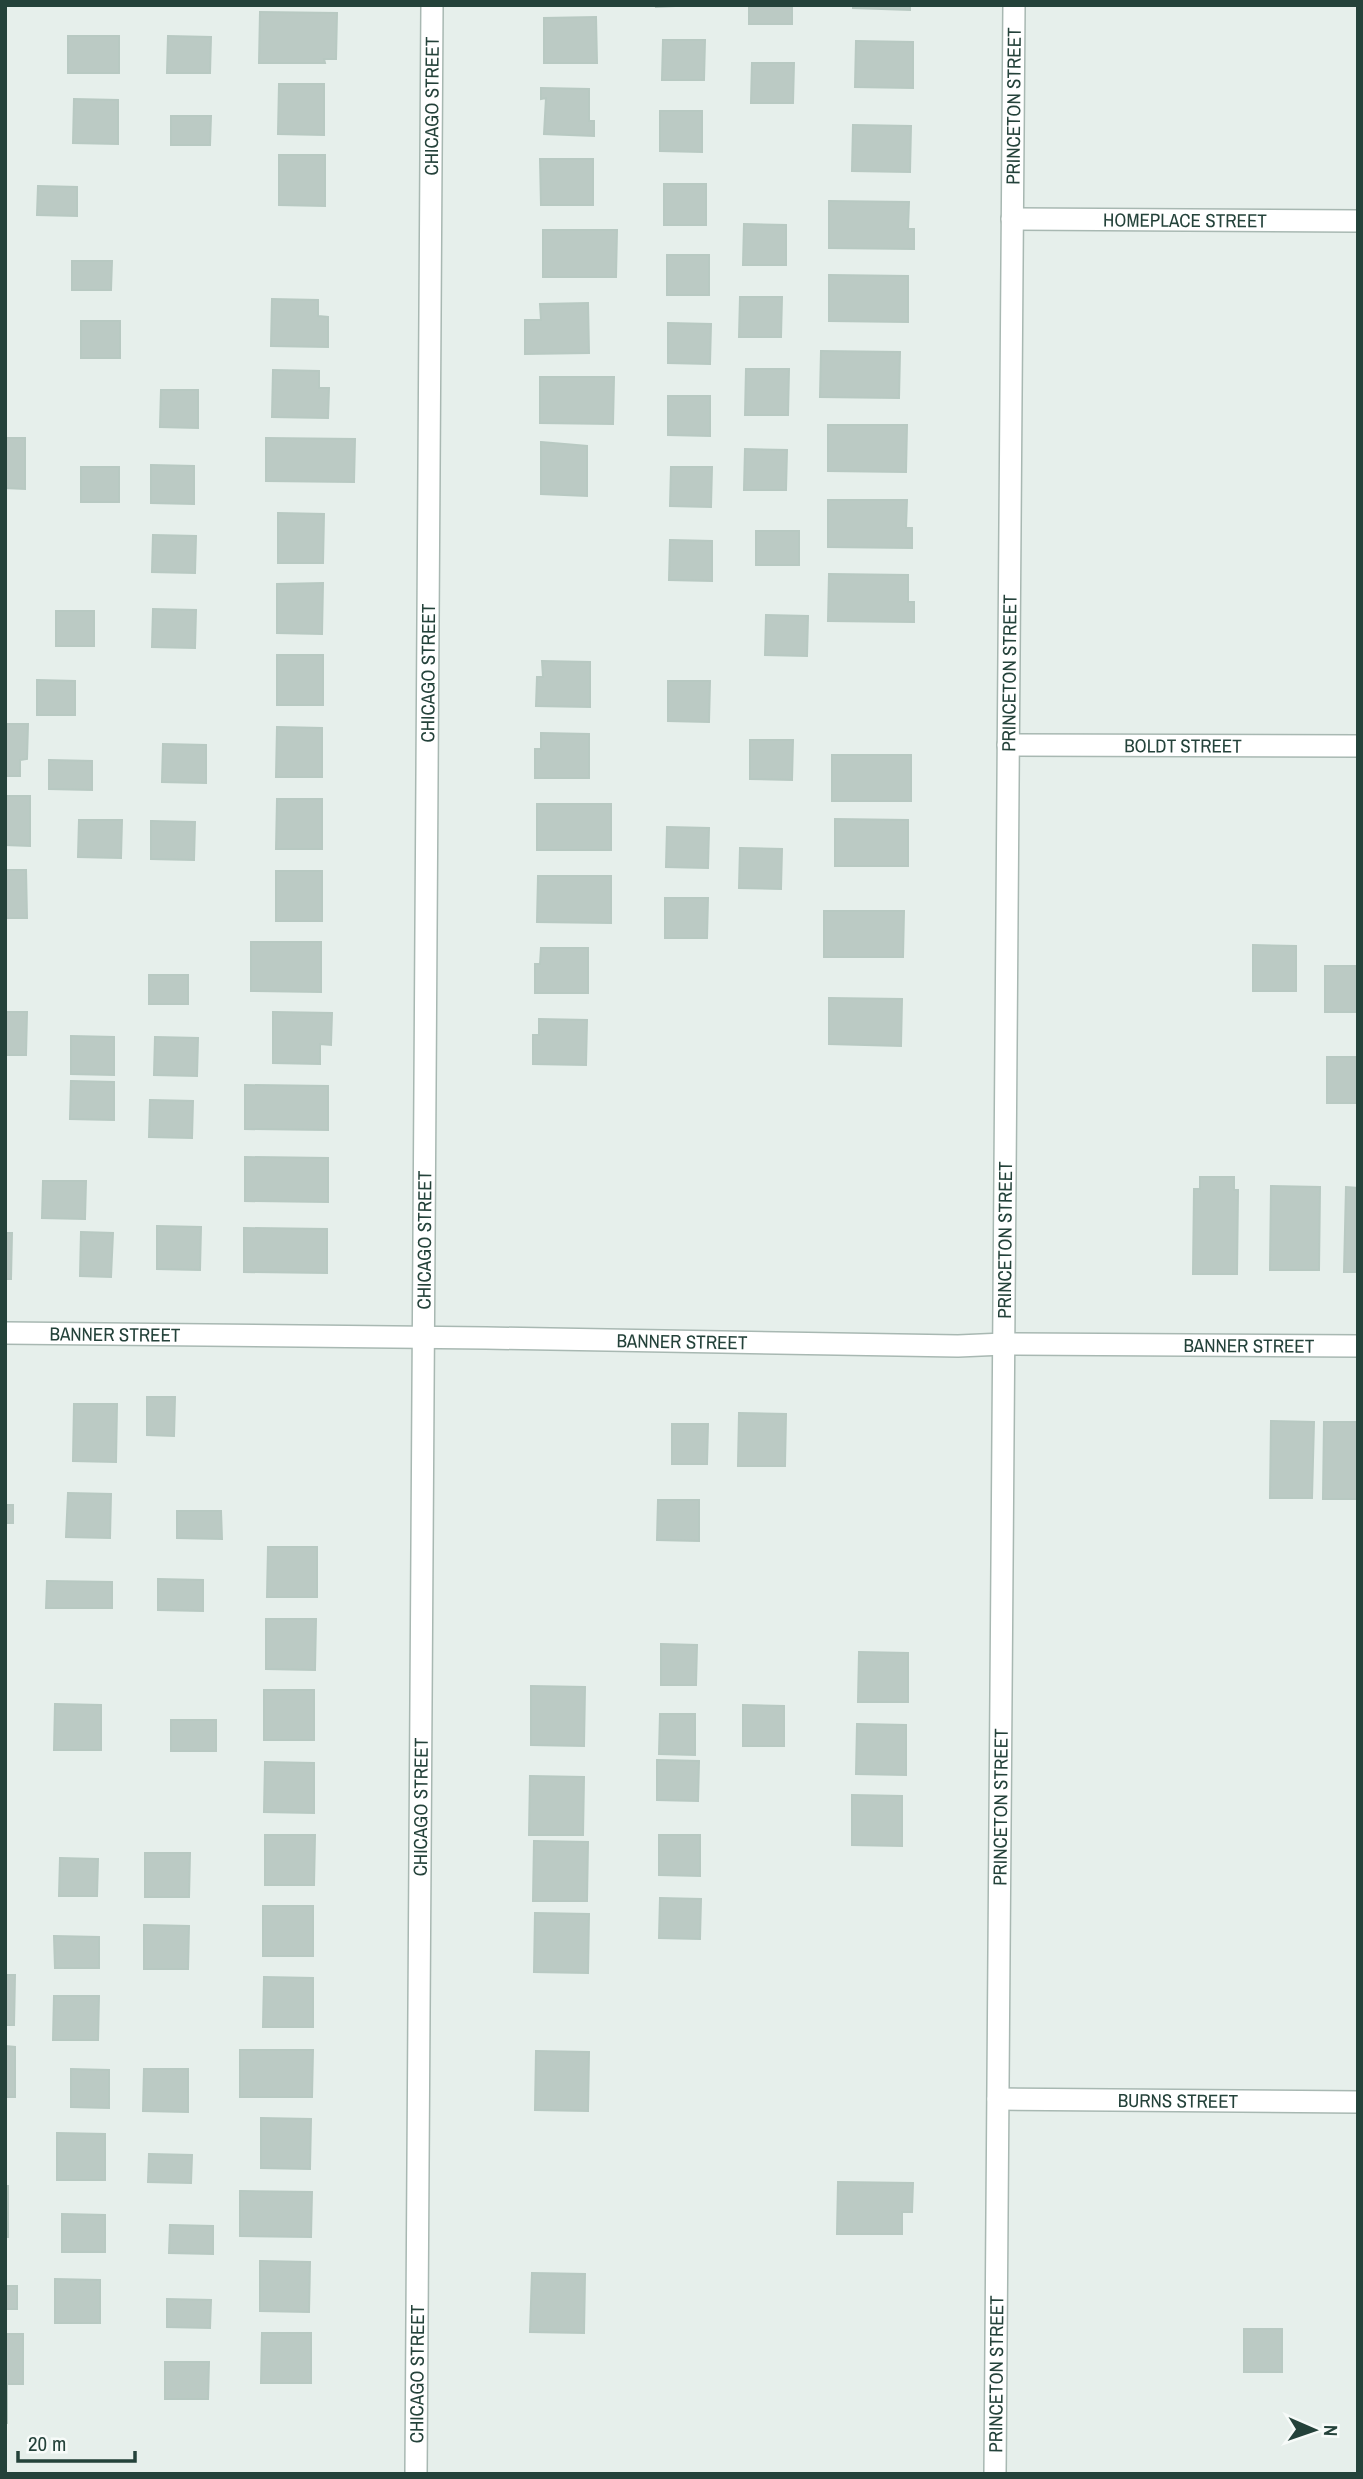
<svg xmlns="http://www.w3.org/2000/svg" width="1363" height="2479" font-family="'Archivo Narrow',sans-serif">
<rect width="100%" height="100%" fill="#e6efeb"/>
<path fill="#bbcac4" stroke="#b8c9c2" stroke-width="2" d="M656,5H696L656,7Z
M749,5H792V24H749Z
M853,5H910V10L853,8Z
M260,12L337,13L336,59H324L325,63H259Z
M596,17L597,63H544V18Z
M68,36H119V73H68Z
M168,36L211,37L210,73H167Z
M663,40H705L704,80H662Z
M856,41L913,42V88L855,87Z
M752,63H794L793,103H751Z
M279,84H324V135L278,134Z
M541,88L589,89V121H594V136L544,134L546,98L541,99Z
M74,99L118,100V144L73,143Z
M660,111H702V152L660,151Z
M171,116H211L210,145H171Z
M853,125L911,126L910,172L852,171Z
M279,155H325V206L279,205Z
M540,159H593V205H541Z
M664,184H706V225H664Z
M38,186L77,187V216L37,215Z
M829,201L909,202L908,229H914V249L829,248Z
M744,224L786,225V265H743Z
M543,230H617L616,277H543Z
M667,255H709V295H667Z
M72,261H112L111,290H72Z
M829,275L908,276V322L829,321Z
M740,297H782L781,337H739Z
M272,299L318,300V316L328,317V347L271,346Z
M588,303L589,353L525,354V320H541L540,304Z
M81,321H120V358H81Z
M668,323L711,324L710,364L668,363Z
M821,351L900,352L899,398L820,397Z
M746,369H789L788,415H745Z
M273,370L319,371V388H329L328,418L272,417Z
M540,377H614L613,424L540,423Z
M161,390H198V428L160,427Z
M668,396H710V436L668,435Z
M828,425H907L906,472L828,471Z
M5,438H25V489L5,488Z
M266,438L355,439L354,482L266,481Z
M541,442L587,446V496L541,494Z
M745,449L787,450L786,490H744Z
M151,465L194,466V504L151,503Z
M81,467H119V502H81Z
M671,467H712L711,507L670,506Z
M828,500H907L906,528H912V548L828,547Z
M278,513L324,514L323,563H278Z
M756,531H799V565H756Z
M153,535L196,536L195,573L152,572Z
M670,540L712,541V581L669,580Z
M829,574L908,575V602H914V622L828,621Z
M323,583L322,634L277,633V584Z
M153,609L196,610L195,648L152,647Z
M56,611H94V646H56Z
M766,615L808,616L807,656L765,655Z
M277,655H323V705H277Z
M542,661L590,662V707L536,706L537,677H543Z
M37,680L75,681V715H37Z
M668,681H710L709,722L668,721Z
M5,724H28L27,759L20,760V776H5Z
M277,727L322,728V777H276Z
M541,733L589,734V778H535V749H541Z
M750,740H793L792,780L750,779Z
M163,744L206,745V783L162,782Z
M832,755H911V801H832Z
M49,760L92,761V790L49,789Z
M5,796H30V846L5,845Z
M277,799H322V849H276Z
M537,804H611V850H537Z
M835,819L908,820V866H835Z
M79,820H122L121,858L78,857Z
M151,821L195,822L194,860L151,859Z
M667,827L709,828L708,868L666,867Z
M740,848L782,849L781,889L739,888Z
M5,870H26L27,918H5Z
M276,871H322V921H276Z
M538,876H611V923L537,922Z
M665,898H708L707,938H665Z
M824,911H904L903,957H824Z
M251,942H321V992L251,991Z
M1253,945L1296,946V991H1253Z
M541,948H588V993H535V964H540Z
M1325,966H1358V1012H1325Z
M149,975H188V1004H149Z
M829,998L902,999L901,1046L829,1044Z
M5,1012H27L26,1055H5Z
M273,1012L332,1013L331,1045L320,1044V1064L273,1063Z
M539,1019L587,1020L586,1065L533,1064V1035H539Z
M71,1036L114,1037V1075L71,1074Z
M155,1037L198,1038L197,1076L154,1075Z
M1327,1057H1358V1103H1327Z
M71,1081L114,1082V1120L70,1119Z
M245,1085L328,1086V1130L245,1129Z
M150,1100L193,1101L192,1138L149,1137Z
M245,1157L328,1158V1202L245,1201Z
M1200,1177H1234V1190H1238L1237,1274H1193L1194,1189H1200Z
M43,1181H86L85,1219L42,1218Z
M1271,1186L1320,1187L1319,1270H1270Z
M1346,1187L1358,1188V1272H1344Z
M157,1226L201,1227L200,1270L157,1269Z
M244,1228L327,1229V1273L244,1272Z
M81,1232L113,1233L111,1277L80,1276Z
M5,1233H12L11,1279H5Z
M147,1397H175L174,1436L147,1435Z
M74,1404H117L116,1462L73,1461Z
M739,1413L786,1414L785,1466H738Z
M1271,1421L1314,1422L1312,1498H1270Z
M1324,1422H1358V1499H1323Z
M672,1424H708L707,1464H672Z
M68,1493L111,1494L110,1538L66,1537Z
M658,1500H699V1541L657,1540Z
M5,1505H13V1523H5Z
M177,1511H221L222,1539L177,1538Z
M268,1547H317V1597H267Z
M158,1579L203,1580V1611L158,1610Z
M47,1581L112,1582V1608H46Z
M266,1619H316L315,1670L266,1669Z
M661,1644L697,1645L696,1685H661Z
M859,1652L908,1653V1702H858Z
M531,1686L585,1687L584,1746L531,1745Z
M264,1690H314V1740H264Z
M55,1704L101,1705V1750H54Z
M743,1705L784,1706V1746H743Z
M660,1714H695V1755L659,1754Z
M171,1720H216V1751H171Z
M857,1724L906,1725V1775L856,1774Z
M657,1760L699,1761L698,1801L657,1800Z
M265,1762L314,1763V1813L264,1812Z
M530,1776L584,1777L583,1835H529Z
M852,1795L902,1796V1846L852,1845Z
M265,1835H315L314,1885H265Z
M659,1835H700V1876L659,1875Z
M534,1841L588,1842L587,1901H533Z
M145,1853H190L189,1897H145Z
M60,1858L98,1859L97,1896H59Z
M660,1898L701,1899L700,1939L659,1938Z
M263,1906H313V1956H263Z
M535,1913L589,1914L588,1973L534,1972Z
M144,1925L189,1926L188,1969H144Z
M54,1936L99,1937V1968H55Z
M5,1975H15L14,2025H5Z
M264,1977L313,1978V2027H263Z
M54,1996H99L98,2040H53Z
M5,2046L15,2047V2097H5Z
M240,2050H313L312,2097H240Z
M536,2051L589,2052L588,2111L535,2110Z
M71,2069L109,2070V2108L71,2107Z
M144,2069H188V2112L143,2111Z
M261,2118L311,2119L310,2169L261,2168Z
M57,2133L105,2134V2180H57Z
M149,2154L192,2155L191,2183L148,2182Z
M838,2182L913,2183L912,2212H902V2234H837Z
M5,2186H8V2237H5Z
M240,2191L312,2192L311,2237L240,2236Z
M62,2214L105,2215V2252H62Z
M170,2225L213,2226V2254L169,2253Z
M260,2261L310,2262L309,2312L260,2311Z
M532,2273L585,2274L584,2333L530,2332Z
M55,2279L100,2280V2323H55Z
M5,2286H17V2309H5Z
M167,2299L211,2300L210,2328L167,2327Z
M1244,2329H1282V2372H1244Z
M262,2333H311V2383H261Z
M5,2334H23V2384H7V2423H5Z
M165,2362H209L208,2399H165Z"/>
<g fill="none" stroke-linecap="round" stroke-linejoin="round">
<g stroke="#a8b8b2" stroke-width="24">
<g id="minor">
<path id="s1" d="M1012,219L1358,221"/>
<path id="s2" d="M1008,745L1358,746"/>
<path id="s3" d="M5,1333L486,1338L958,1346L1004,1344L1358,1346"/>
<path id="s4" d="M998,2099L1358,2102"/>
<path id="s5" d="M416,2474L432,5"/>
<path id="s6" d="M995,2474L1014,5"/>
</g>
</g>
<use href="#minor" stroke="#fff" stroke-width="21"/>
</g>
<g text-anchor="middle" stroke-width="7" stroke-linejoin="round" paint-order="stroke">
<g font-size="19" fill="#24423a" stroke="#f7fbf9">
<text dy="7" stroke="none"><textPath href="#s5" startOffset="2368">CHICAGO STREET</textPath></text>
<text dy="7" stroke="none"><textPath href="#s6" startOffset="2368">PRINCETON STREET</textPath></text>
<text dy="7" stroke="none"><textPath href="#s1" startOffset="173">HOMEPLACE STREET</textPath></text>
<text dy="7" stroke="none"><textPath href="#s5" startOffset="1801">CHICAGO STREET</textPath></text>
<text dy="7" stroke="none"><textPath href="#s6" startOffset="1801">PRINCETON STREET</textPath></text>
<text dy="7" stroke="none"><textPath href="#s2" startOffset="175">BOLDT STREET</textPath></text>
<text dy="7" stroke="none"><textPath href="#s5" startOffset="1234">CHICAGO STREET</textPath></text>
<text dy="7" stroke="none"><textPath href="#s6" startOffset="1234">PRINCETON STREET</textPath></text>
<text dy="7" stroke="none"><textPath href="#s3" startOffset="110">BANNER STREET</textPath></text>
<text dy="7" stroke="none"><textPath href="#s3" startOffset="677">BANNER STREET</textPath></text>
<text dy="7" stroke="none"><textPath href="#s3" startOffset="1244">BANNER STREET</textPath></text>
<text dy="7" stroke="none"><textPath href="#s5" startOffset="667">CHICAGO STREET</textPath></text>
<text dy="7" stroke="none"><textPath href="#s6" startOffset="667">PRINCETON STREET</textPath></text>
<text dy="7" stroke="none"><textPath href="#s4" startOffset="180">BURNS STREET</textPath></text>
<text dy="7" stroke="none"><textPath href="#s5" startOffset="100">CHICAGO STREET</textPath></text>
<text dy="7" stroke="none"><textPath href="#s6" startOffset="100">PRINCETON STREET</textPath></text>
</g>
</g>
<rect width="1363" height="2479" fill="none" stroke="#24423a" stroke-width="14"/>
<g transform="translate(1314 2430) rotate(92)" stroke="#f7fbf9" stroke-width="5" paint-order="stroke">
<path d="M0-5L12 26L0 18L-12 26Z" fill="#24423a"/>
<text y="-10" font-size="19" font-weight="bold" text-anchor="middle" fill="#24423a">N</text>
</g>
<path d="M18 2451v10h117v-10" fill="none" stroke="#24423a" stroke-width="3.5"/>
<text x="28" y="2451" font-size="21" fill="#24423a" stroke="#f7fbf9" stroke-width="5" paint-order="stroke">20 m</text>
</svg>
